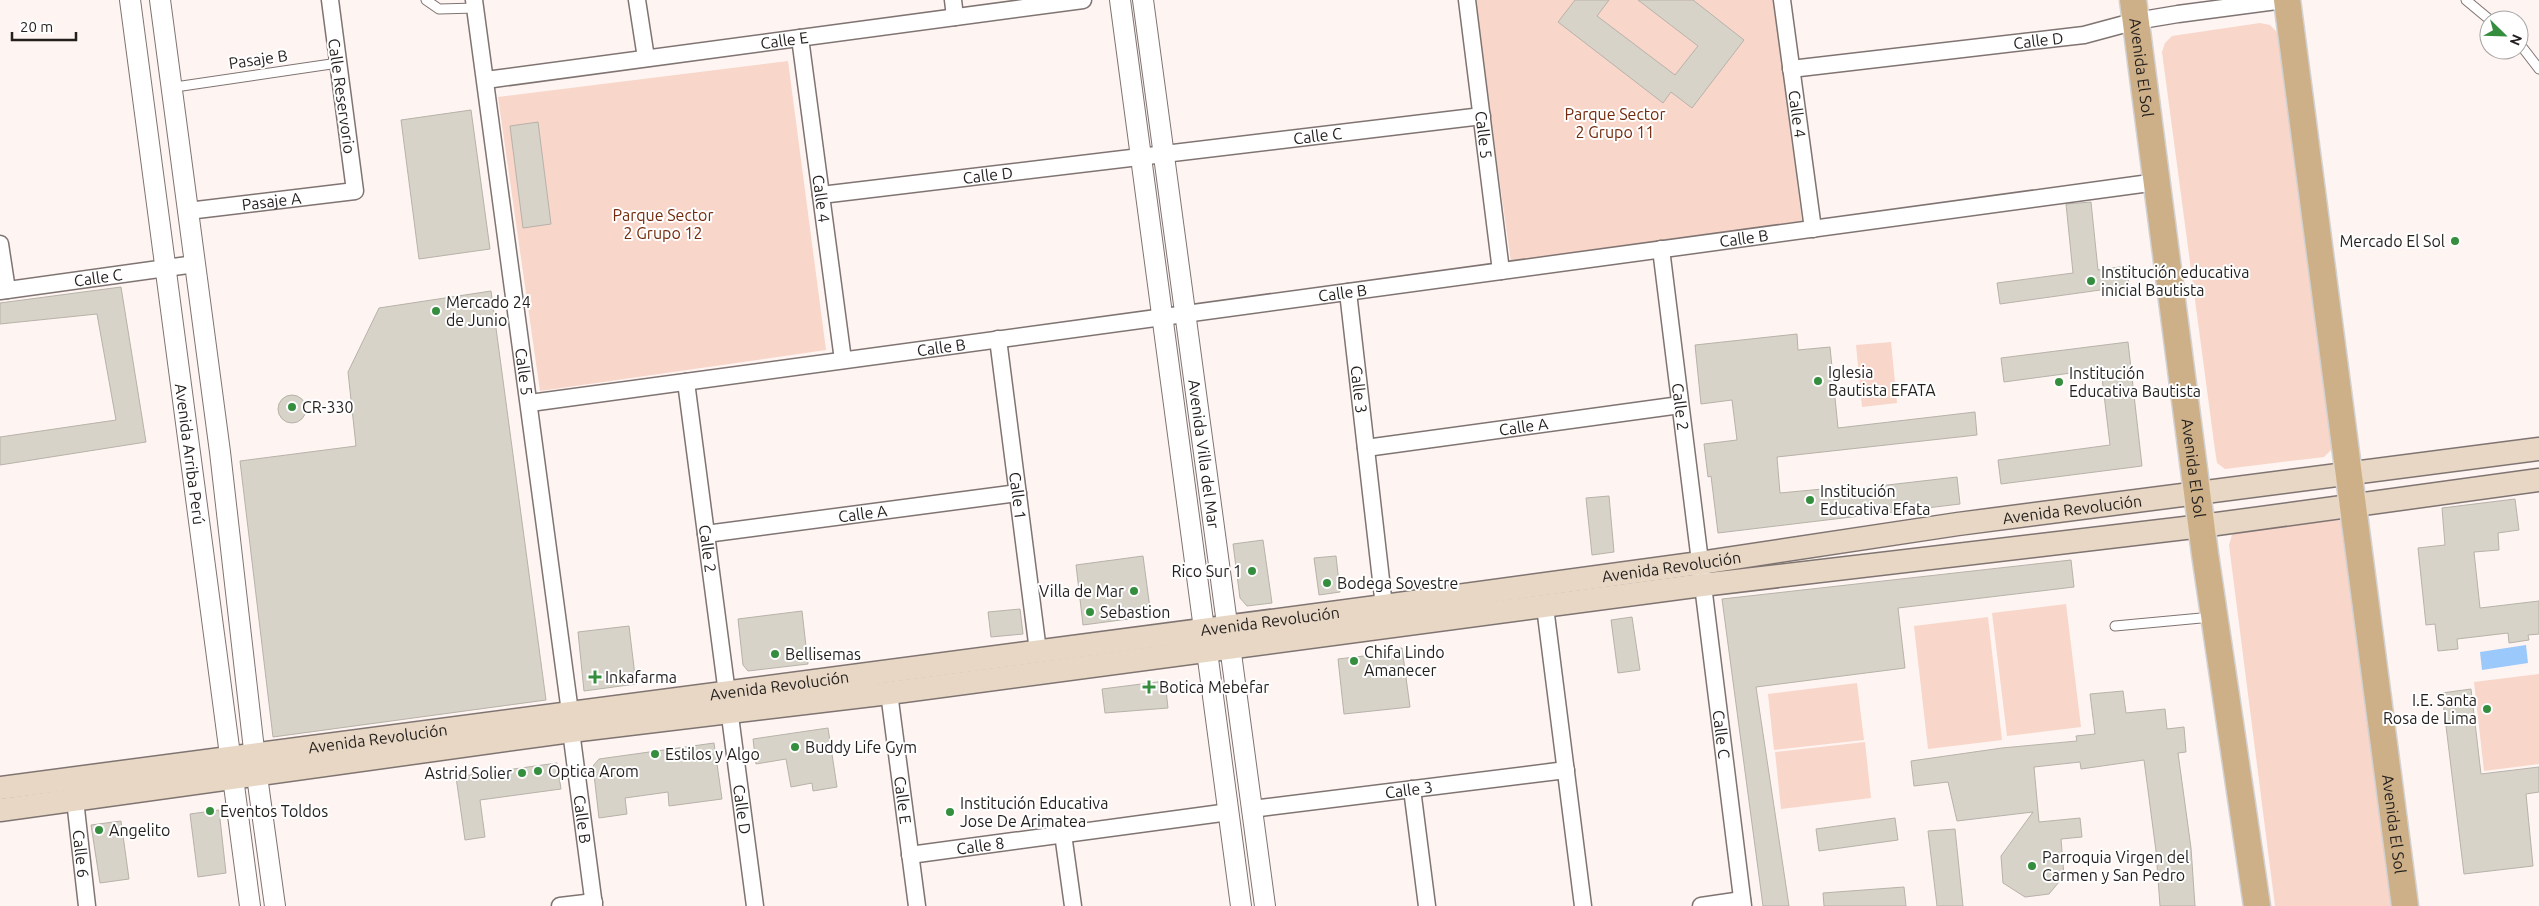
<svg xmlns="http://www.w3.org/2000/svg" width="2539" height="906" font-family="Ubuntu,sans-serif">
<rect width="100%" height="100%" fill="#fef4f1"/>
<path fill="#f8d6ca" d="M1474,0H1774L1802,221L1511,262Z
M2260,23L2270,25L2277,32L2332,437L2331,450L2324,457L2225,469L2217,463L2215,450L2162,52L2165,43L2172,36Z
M788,61L826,350L540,391L498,97Z
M1891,342L1897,403L1862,407L1856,345Z
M2329,517L2340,520L2345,529L2395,906H2275L2229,545L2232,535L2243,528Z
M2066,604L2081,727L2007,736L1992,613Z
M1988,617L2002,740L1928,749L1914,626Z
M2539,674V764L2484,771L2474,682Z
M1857,683L1864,740L1774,750L1768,694Z
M1865,742L1871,798L1781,809L1775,752Z"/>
<path fill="#9cc9fc" d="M2526,645L2528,663L2482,670L2480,652Z"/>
<path fill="#d8d3c9" stroke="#b7b2a9" d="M1575,0H1609L1597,16L1675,75L1698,46L1638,0H1693L1744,40L1692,108L1671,92L1663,103L1558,22Z
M471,110L490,249L419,259L401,120Z
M538,122L551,224L523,228L510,126Z
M2091,202L2098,270L2127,266L2129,286L2000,304L1997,283L2073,273L2066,204Z
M121,287L146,442L0,465V437L116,420L97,314L0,324V303Z
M491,291L546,700L273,737L240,461L356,446L348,372L379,308Z
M1797,334L1798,350L1830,347L1838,428L1975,412L1977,435L1777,457L1780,493L1844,487V490L1957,477L1960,504L1718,533L1711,476L1708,477L1704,444L1737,440L1732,400L1701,404L1695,345Z
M2128,342L2142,466L2001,484L1998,460L2110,445L2101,369L2004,382L2001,358Z
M278 409a14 14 0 1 1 28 0a14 14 0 1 1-28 0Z
M1609,496L1614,552L1592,555L1586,498Z
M2515,499L2519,530L2498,533L2499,550L2474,552L2480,608L2539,601V634L2528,635L2529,640L2509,643L2508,633L2457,639L2458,649L2438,651L2435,624L2426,625L2418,548L2445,545L2442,508Z
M1263,540L1272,603L1247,606L1240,598L1233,544Z
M1143,556L1151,616L1083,625L1076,565Z
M1336,556L1340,592L1319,595L1314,558Z
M2071,560L2074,587L1898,608L1905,668L1756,687L1789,906H1763L1722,599Z
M1020,609L1023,634L991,637L988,612Z
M802,611L808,664L748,671L743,665L738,619Z
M1632,617L1640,670L1618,673L1611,620Z
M629,626L636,684L584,691L578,632Z
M1402,648L1410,707L1344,714L1338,659L1381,654V651Z
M1165,681L1168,708L1105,713L1102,689Z
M2471,689L2481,774L2539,767V792L2526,794L2533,866L2464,874L2442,693Z
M2123,691L2126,713L2165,709L2167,729L2184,727L2186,752L2178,753L2191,848L2195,906H2160L2156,851L2144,760L2081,769L2080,762L2034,767L2039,822L2080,818L2082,837L2061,839L2064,876L2049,894L2025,897L2003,883L2001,856L2033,812L1957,821L1948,782L1914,786L1911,761L2002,748L2077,741L2076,736L2095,734L2090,694Z
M828,728L837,787L813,791L812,783L791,787L786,759L756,764L753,739Z
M714,743L722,799L669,806L668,792L625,798L627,814L599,818L593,766L599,759Z
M557,763L561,789L480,800L485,837L465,840L456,777Z
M219,810L226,873L198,877L190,814Z
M1895,818L1898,840L1819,851L1816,829Z
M121,821L129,879L100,883L91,825Z
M1955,829L1963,906H1937L1928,831Z
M1904,887L1906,906H1824L1823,893Z"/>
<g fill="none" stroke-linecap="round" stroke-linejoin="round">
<g stroke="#7f7471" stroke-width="11">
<path id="service" d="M426,0L439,9L476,8
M2466,0L2490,20
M2519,43L2539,69
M182,86L338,63
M2115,626L2212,617"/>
</g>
<g stroke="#7f7471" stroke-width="19">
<g id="minor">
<path id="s1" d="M474,0L570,712"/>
<path d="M637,0L646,58"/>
<path d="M953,0L955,17"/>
<path id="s2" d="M1467,0L1501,271"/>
<path id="s3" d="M1782,0L1813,229"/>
<path id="s4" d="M800,38L843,360"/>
<path id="s5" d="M1791,69L2084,35L2136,21L2178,14L2284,0"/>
<path id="s6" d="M486,80L1083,0"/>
<path id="s7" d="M821,195L1482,116"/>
<path id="s8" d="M188,211L355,191L330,0"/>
<path d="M0,244L7,290"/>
<path id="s9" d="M1661,249L1743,906"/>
<path id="s10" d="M0,291L195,264"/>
<path id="s11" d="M1348,292L1384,606"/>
<path id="s12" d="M998,339L1038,651"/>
<path id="s13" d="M686,382L755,906"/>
<path id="s14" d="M530,403L2157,182"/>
<path id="s15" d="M1366,448L1680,405"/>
<path id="s16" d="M706,534L1018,493"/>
<path d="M1545,607L1583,906"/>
<path id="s17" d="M889,693L917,906"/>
<path id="s18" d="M571,731L594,906"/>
<path d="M1412,789L1427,906"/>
<path id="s19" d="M75,800L87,906"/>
<path id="s20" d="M1252,809L1566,770"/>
<path d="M1063,834L1073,906"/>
<path id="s21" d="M910,855L1229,812"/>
<path d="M560,906L594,902"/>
<path d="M1701,906L1742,900"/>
</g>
</g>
<g stroke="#7f7471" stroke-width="22">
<g id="tertiary">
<path id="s22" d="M130,0L250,906"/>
<path d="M160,0L220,452L257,776L275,906"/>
<path d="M1120,0L1241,906"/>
<path id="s23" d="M1143,0L1265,906"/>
</g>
</g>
<g stroke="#7f7471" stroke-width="25">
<g id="secondary">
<path id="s24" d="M0,788L1384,606L1700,563L1958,524L2539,449"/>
<path d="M0,810L571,731L889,693L1702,585L2202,526L2539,480"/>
</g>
</g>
<g stroke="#d3d2d2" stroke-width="29">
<g id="primary">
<path id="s25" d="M2133,0L2205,554L2257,906"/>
<path id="s26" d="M2287,0L2405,906"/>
</g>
</g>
<use href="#service" stroke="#fff" stroke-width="9"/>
<use href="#minor" stroke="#fff" stroke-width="16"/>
<use href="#tertiary" stroke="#fff" stroke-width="20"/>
<use href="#secondary" stroke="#e7d7c4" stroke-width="22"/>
<use href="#primary" stroke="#ceb088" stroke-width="26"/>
</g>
<g fill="#348e3e" stroke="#fff" stroke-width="2">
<circle cx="2455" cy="241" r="5"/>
<circle cx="2091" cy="281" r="5"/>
<circle cx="436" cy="311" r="5"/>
<circle cx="1818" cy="381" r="5"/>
<circle cx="2059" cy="382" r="5"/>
<circle cx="292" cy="407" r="5"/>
<circle cx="1810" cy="500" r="5"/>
<circle cx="1252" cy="571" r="5"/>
<circle cx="1327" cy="583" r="5"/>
<circle cx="1134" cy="591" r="5"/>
<circle cx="1090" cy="612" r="5"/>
<circle cx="775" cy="654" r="5"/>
<circle cx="1354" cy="661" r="5"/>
<path d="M592.5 669.5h5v5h5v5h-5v5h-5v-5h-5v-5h5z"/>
<path d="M1146.5 679.5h5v5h5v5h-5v5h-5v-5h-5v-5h5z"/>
<circle cx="2487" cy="709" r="5"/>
<circle cx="795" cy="747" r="5"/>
<circle cx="655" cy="754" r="5"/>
<circle cx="538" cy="771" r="5"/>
<circle cx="522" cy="773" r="5"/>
<circle cx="210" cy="811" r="5"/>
<circle cx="950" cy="812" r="5"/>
<circle cx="99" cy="830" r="5"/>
<circle cx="2032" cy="866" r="5"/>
</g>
<g text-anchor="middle" stroke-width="4" stroke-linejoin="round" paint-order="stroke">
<g font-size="16" fill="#231f1d" stroke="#fff">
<text dy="6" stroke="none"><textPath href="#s6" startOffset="301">Calle E</textPath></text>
<text dy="6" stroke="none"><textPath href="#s5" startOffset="249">Calle D</textPath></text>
<text transform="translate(258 59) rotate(-8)" y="6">Pasaje B</text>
<text dy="6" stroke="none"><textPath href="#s25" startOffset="68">Avenida El Sol</textPath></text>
<text transform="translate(342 96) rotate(82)" y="6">Calle Reservorio</text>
<text dy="6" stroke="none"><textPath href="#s3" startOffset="115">Calle 4</textPath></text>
<text dy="6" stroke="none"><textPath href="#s2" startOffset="136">Calle 5</textPath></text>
<text dy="6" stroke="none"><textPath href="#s7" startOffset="500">Calle C</textPath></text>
<text dy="6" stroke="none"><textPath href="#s7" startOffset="168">Calle D</textPath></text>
<text dy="6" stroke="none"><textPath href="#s4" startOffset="162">Calle 4</textPath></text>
<text dy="6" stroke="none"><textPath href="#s8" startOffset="84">Pasaje A</textPath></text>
<text dy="6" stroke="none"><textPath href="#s14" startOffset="1225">Calle B</textPath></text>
<text dy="6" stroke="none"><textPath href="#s10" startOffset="99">Calle C</textPath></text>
<text dy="6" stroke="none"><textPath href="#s14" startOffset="820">Calle B</textPath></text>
<text dy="6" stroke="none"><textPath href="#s14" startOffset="415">Calle B</textPath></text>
<text dy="6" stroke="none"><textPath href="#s1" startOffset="375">Calle 5</textPath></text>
<text dy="6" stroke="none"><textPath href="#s11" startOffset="98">Calle 3</textPath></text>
<text dy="6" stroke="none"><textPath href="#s9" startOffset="159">Calle 2</textPath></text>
<text dy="6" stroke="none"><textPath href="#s15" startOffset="159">Calle A</textPath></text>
<text dy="6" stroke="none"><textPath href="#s22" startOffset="458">Avenida Arriba Perú</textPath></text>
<text dy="6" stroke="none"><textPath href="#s23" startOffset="458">Avenida Villa del Mar</textPath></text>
<text dy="6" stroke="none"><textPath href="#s25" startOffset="472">Avenida El Sol</textPath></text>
<text dy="6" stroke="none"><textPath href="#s12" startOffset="158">Calle 1</textPath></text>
<text dy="6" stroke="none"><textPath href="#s24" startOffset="2091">Avenida Revolución</textPath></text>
<text dy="6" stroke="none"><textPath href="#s16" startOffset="158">Calle A</textPath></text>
<text dy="6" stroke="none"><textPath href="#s13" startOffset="168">Calle 2</textPath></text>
<text dy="6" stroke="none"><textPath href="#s24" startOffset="1686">Avenida Revolución</textPath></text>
<text dy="6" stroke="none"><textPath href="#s24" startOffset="1281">Avenida Revolución</textPath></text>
<text dy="6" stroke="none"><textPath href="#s24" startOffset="786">Avenida Revolución</textPath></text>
<text dy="6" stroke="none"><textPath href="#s9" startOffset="489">Calle C</textPath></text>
<text dy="6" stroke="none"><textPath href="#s24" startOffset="381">Avenida Revolución</textPath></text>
<text dy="6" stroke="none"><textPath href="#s20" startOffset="158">Calle 3</textPath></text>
<text dy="6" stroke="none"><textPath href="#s17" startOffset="108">Calle E</textPath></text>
<text dy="6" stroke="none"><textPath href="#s13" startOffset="431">Calle D</textPath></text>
<text dy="6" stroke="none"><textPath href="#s18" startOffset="89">Calle B</textPath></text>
<text dy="6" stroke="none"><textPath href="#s26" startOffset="831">Avenida El Sol</textPath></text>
<text dy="6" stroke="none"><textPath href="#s21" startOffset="71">Calle 8</textPath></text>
<text dy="6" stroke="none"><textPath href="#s19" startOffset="54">Calle 6</textPath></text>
</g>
<g font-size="16" fill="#732a0c" stroke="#fff">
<text x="1615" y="120">Parque Sector<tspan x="1615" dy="18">2 Grupo 11</tspan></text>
<text x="663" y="221">Parque Sector<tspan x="663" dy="18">2 Grupo 12</tspan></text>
</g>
<g font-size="16" fill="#231f1d" stroke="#fff" text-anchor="start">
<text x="2445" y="247" text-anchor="end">Mercado El Sol</text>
<text x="2101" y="278">Institución educativa<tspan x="2101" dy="18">inicial Bautista</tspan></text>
<text x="446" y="308">Mercado 24<tspan x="446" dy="18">de Junio</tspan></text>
<text x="1828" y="378">Iglesia<tspan x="1828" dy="18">Bautista EFATA</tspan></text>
<text x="2069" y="379">Institución<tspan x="2069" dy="18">Educativa Bautista</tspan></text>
<text x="302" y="413">CR-330</text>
<text x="1820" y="497">Institución<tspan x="1820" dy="18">Educativa Efata</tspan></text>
<text x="1242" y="577" text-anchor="end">Rico Sur 1</text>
<text x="1337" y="589">Bodega Sovestre</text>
<text x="1124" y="597" text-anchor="end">Villa de Mar</text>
<text x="1100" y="618">Sebastion</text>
<text x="1364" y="658">Chifa Lindo<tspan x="1364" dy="18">Amanecer</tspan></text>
<text x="785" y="660">Bellisemas</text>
<text x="605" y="683">Inkafarma</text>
<text x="1159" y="693">Botica Mebefar</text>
<text x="2477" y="706" text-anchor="end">I.E. Santa<tspan x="2477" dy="18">Rosa de Lima</tspan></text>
<text x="805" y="753">Buddy Life Gym</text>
<text x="665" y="760">Estilos y Algo</text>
<text x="548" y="777">Optica Arom</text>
<text x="512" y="779" text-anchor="end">Astrid Solier</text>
<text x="960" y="809">Institución Educativa<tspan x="960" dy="18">Jose De Arimatea</tspan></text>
<text x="220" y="817">Eventos Toldos</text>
<text x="109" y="836">Angelito</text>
<text x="2042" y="863">Parroquia Virgen del<tspan x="2042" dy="18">Carmen y San Pedro</tspan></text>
</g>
</g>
<g transform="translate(2504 35) rotate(113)"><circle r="24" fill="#ffffff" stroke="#a7a5a5"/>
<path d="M0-4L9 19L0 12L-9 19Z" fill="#348e3e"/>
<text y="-8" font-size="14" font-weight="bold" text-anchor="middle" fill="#231f1d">N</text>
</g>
<path d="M12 32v8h64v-8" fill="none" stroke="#231f1d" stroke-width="2.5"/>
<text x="20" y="32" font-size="15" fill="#231f1d" stroke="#ffffff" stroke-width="4" paint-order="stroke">20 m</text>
</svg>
